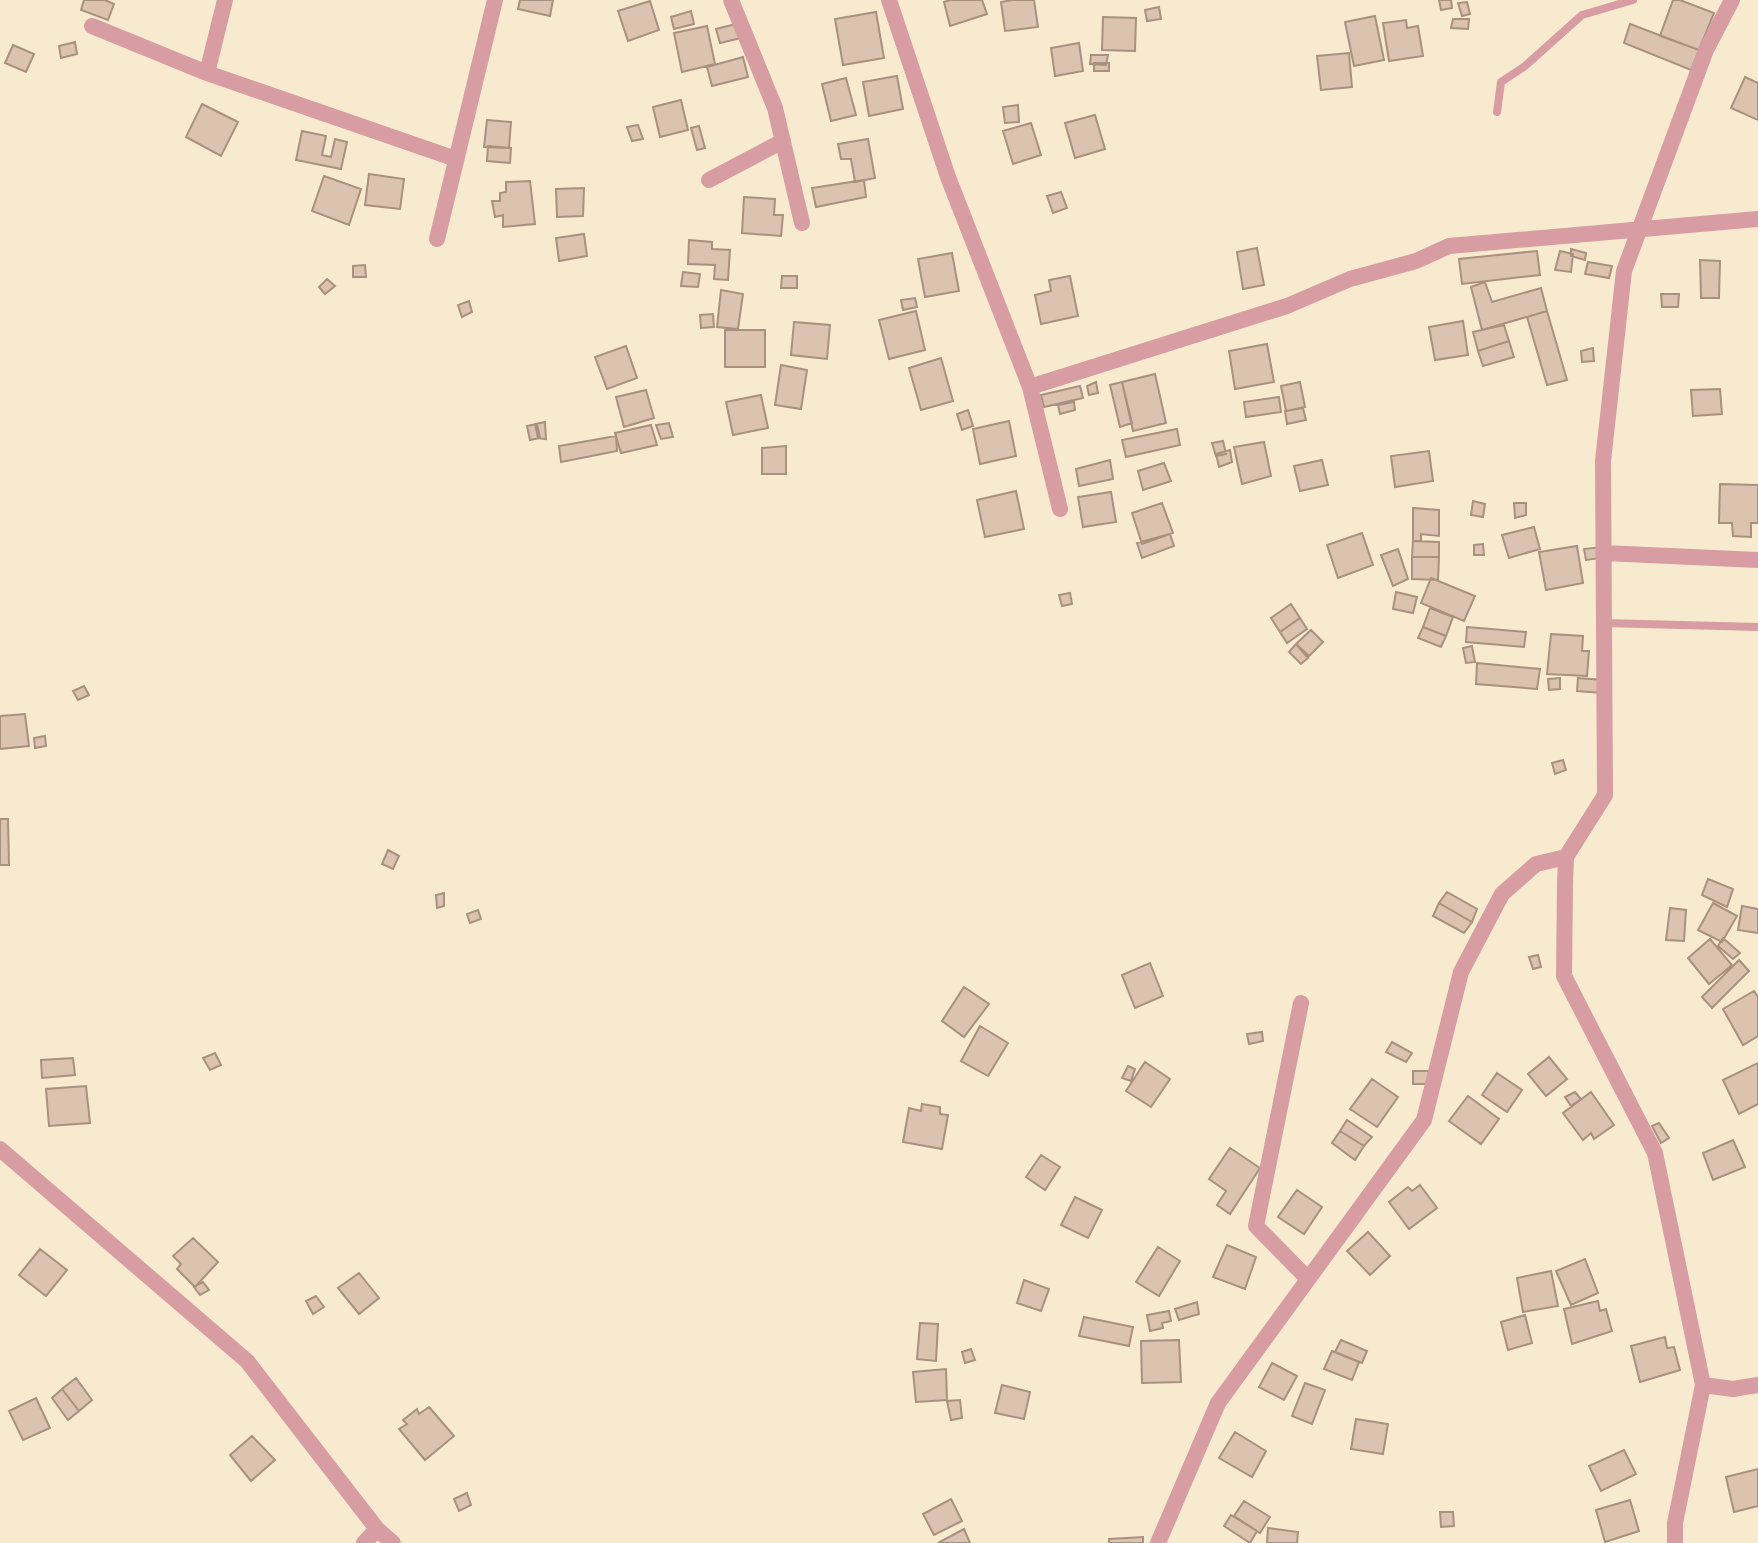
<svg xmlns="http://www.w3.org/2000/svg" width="1758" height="1543" font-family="Cabin,sans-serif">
<rect width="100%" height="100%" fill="#f8eacf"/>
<path fill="#dcc3af" stroke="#a8917e" stroke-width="2" d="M84,0H105L114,4L108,20L81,10Z
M520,0H553L550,16L518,9Z
M950,0H982L987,14L950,26L944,2Z
M1012,0H1034L1038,27L1005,31L1001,2Z
M1439,0H1451L1452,8L1441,10Z
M1673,0H1680L1714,13L1699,50L1660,36Z
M650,1L659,30L628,41L618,11Z
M1467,2L1470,14L1462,16L1458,3Z
M1159,7L1161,19L1147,21L1145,10Z
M691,11L694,24L674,29L671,17Z
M876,12L884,58L843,65L835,19Z
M1375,16L1384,60L1354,66L1345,22Z
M1103,17L1136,18L1135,51L1102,50Z
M1453,19H1469L1468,29L1451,28Z
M1406,20L1407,28L1418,26L1423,56L1389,61L1383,23Z
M736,24L741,38L720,43L716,29Z
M1630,24L1699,50L1691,70L1624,43Z
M707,26L715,64L682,72L674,33Z
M75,42L77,54L61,58L59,46Z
M1079,43L1083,71L1055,76L1051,48Z
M13,45L34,54L26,72L5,63Z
M1349,53L1352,87L1321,90L1317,56Z
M1091,55H1108L1106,65L1090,64Z
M743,57L748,77L712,86L707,67Z
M1094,63H1109V71H1094Z
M897,76L903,109L869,116L863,82Z
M1745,77L1758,83V120L1731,108Z
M846,78L856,115L831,121L822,84Z
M681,100L688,130L660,137L653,107Z
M202,104L238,122L221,156L186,137Z
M1018,105L1019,122L1005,123L1003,107Z
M1095,115L1105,149L1075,158L1065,123Z
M487,120L511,122L509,148L484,147Z
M1031,123L1041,155L1013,164L1003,131Z
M638,125L643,139L632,141L627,127Z
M699,126L705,148L697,150L691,128Z
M302,131L326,136L322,155L331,157L335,139L347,142L341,169L296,160Z
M868,139L875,178L855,182L851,159H841L838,144Z
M488,146L511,148L510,163L487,161Z
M369,174L404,179L400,209L365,205Z
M324,176L361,189L349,225L312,211Z
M864,180L866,197L816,207L812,188Z
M530,181L535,224L503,227V215L495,217L492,201H500V193L506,192V182Z
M584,188L583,216L557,217L556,189Z
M1061,192L1067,208L1053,213L1047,196Z
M744,197L775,199L774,215H783L781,236L742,233Z
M584,234L587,256L559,261L556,238Z
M689,240L712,242V249L730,250L728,280L714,279L715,265L688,264Z
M1257,248L1264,285L1243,289L1237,252Z
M1571,249L1586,253L1585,260L1571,256Z
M1537,251L1540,275L1462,284L1459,259Z
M1560,251L1573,254L1571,272L1555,270Z
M952,253L959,291L925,297L918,259Z
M1700,260L1720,261L1719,298H1701Z
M1588,262L1612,266L1609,278L1585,274Z
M365,265L366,277H353V266Z
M683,272L700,274L698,287L681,286Z
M782,276H797V288H781Z
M1070,276L1078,316L1041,324L1035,295L1051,291L1049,280Z
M327,279L335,286L325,294L319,287Z
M1485,282L1492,302L1541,288L1547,311L1482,330L1471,287Z
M721,290L743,294L738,329L717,327Z
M1661,294H1679L1678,307H1662Z
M915,298L917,307L903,310L901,300Z
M469,301L472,312L462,317L458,305Z
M916,311L925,350L889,359L879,320Z
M1547,311L1567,380L1547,385L1527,317Z
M713,314L714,327L701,328L700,315Z
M1463,321L1468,355L1435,360L1429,327Z
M794,322L830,325L827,359L791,355Z
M1504,325L1509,341L1478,351L1473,332Z
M725,330H765V367H725Z
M1509,341L1514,357L1483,366L1478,351Z
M1267,344L1274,382L1235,389L1229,351Z
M626,346L637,378L607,389L595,357Z
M1593,348L1594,361L1582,362L1581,351Z
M941,358L953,401L921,410L909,368Z
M781,365L807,370L801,409L775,405Z
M1155,374L1166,423L1133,431L1122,382Z
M1096,382L1098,393L1089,395L1087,386Z
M1122,382L1132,423L1120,427L1110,385Z
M1300,382L1305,407L1286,411L1281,386Z
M1080,386L1083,398L1044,407L1041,395Z
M1720,389L1722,414L1693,416L1691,390Z
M646,390L654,418L624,427L616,397Z
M761,395L768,428L733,435L726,402Z
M1279,397L1281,412L1246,417L1244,402Z
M1074,402L1075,410L1060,414L1058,405Z
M1303,408L1306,420L1287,424L1285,411Z
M968,410L973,426L962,430L957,414Z
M1009,421L1016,456L980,464L973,429Z
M545,422L546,439L538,438L535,424Z
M669,423L673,437L661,439L656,425Z
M537,424L540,438L530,440L527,426Z
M651,425L657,445L621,453L615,433Z
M1177,429L1180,445L1126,457L1122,440Z
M616,436L617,451L561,462L559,446Z
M1223,441L1226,454L1216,456L1212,443Z
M1264,442L1271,476L1242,484L1234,447Z
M786,446V474H762V448Z
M1230,450L1232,462L1219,467L1216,454Z
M1429,451L1433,481L1395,487L1391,456Z
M1110,460L1113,479L1079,486L1076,469Z
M1322,460L1328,485L1300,491L1294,466Z
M1164,463L1171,481L1143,490L1138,471Z
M1720,484L1758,485V523H1751V537L1733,536L1732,523H1719Z
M1016,491L1024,529L985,537L977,500Z
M1111,492L1116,522L1083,527L1078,497Z
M1473,501L1485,504L1483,517L1471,515Z
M1162,503L1173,533L1142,544L1132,513Z
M1514,503H1526V515L1515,518Z
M1413,508L1439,510V536L1421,534V541H1413Z
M1534,527L1540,549L1509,558L1502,535Z
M1362,533L1373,565L1338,578L1327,545Z
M1170,534L1174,546L1142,558L1137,543Z
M1413,541L1439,542V557H1412Z
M1483,544L1484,555H1474V545Z
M1577,546L1583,583L1546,590L1539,552Z
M1601,547L1602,558L1586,560L1584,549Z
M1398,549L1408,579L1393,586L1381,555Z
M1412,557H1439L1438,580L1412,579Z
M1431,578L1475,596L1464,621L1421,603Z
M1396,592L1417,597L1413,613L1393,609Z
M1070,593L1072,604L1062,606L1059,595Z
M1291,604L1300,618L1280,632L1271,618Z
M1430,608L1453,617L1446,636L1423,627Z
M1300,618L1307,629L1287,643L1280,632Z
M1423,627L1446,636L1441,647L1418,638Z
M1467,627L1526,632L1524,647L1466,642Z
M1311,630L1323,642L1309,656L1296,644Z
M1551,634L1583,636L1582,651H1589L1587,676L1547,674Z
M1296,644L1308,658L1301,664L1289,652Z
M1472,646L1475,662L1466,663L1463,648Z
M1477,663L1540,669L1537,689L1476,684Z
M1560,678V689L1549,690L1548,679Z
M1578,678L1603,680L1602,693L1577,691Z
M84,686L89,695L78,700L73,691Z
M25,714L29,746L0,749V716Z
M45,736L46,746L35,748L34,738Z
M1563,760L1566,770L1555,774L1552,763Z
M0,819H8L9,865H0Z
M388,850L399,856L393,869L382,864Z
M1708,879L1733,889L1727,907L1702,895Z
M1447,892L1477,909L1472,922L1439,903Z
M444,893V906L437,908L436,895Z
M1439,903L1472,922L1464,933L1433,916Z
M1713,903L1737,916L1722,942L1698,930Z
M1742,906L1758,909V933L1738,930Z
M1670,908L1686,910L1684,941L1666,940Z
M478,910L481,919L470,923L467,914Z
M1723,938L1740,953L1733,959L1718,946Z
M1710,939L1732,965L1709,984L1688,958Z
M1538,955L1541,967L1533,969L1529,957Z
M1739,960L1749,971L1712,1008L1702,997Z
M1150,963L1163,996L1135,1008L1122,975Z
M964,987L989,1004L964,1037L942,1021Z
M1754,991L1758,997V1036L1743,1045L1723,1009Z
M980,1026L1008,1043L988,1076L961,1061Z
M1262,1032L1263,1041L1249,1044L1247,1034Z
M1392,1042L1412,1053L1406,1062L1386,1052Z
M215,1053L221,1065L210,1070L203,1058Z
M1549,1057L1567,1079L1546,1096L1528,1074Z
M73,1058L75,1075L42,1078L41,1060Z
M1145,1062L1170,1079L1151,1107L1126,1091Z
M1758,1063V1104L1739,1114L1723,1080Z
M1128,1066L1135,1069L1131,1081L1122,1078Z
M1413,1071H1429L1428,1084H1413Z
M1497,1073L1522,1090L1507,1112L1482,1095Z
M1372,1079L1398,1097L1377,1127L1350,1109Z
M86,1086L90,1123L49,1126L46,1089Z
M1575,1092L1581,1099L1571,1106L1565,1097Z
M1591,1092L1614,1125L1594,1139L1591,1133L1583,1140L1563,1113Z
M1468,1096L1499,1119L1481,1144L1449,1121Z
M922,1104L940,1107V1114L948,1115L942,1149L903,1142L909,1108L921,1111Z
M1347,1120L1372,1137L1364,1146L1340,1131Z
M1659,1123L1669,1138L1661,1143L1652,1126Z
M1340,1131L1364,1146L1355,1160L1332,1143Z
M1733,1140L1745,1167L1713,1180L1703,1153Z
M1230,1148L1260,1168L1230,1214L1217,1205L1226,1191L1209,1179Z
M1041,1155L1060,1167L1045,1190L1026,1177Z
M1420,1185L1437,1208L1409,1229L1389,1202L1408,1187L1412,1191Z
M1297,1190L1322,1207L1304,1234L1278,1217Z
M1075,1197L1102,1210L1088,1238L1061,1225Z
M1368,1232L1390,1256L1370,1275L1347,1251Z
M193,1238L218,1262L195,1287L177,1269L181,1264L173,1256Z
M1227,1245L1256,1257L1245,1289L1213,1277Z
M1158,1247L1180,1261L1159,1296L1136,1282Z
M40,1249L67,1270L46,1296L19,1275Z
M1585,1259L1598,1293L1571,1305L1556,1271Z
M1551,1271L1558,1306L1523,1312L1517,1278Z
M359,1273L379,1298L359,1314L338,1288Z
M1024,1280L1049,1289L1041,1311L1017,1303Z
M203,1282L209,1290L200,1295L194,1287Z
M316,1296L324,1307L313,1314L306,1301Z
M1598,1301L1600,1311L1606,1309L1612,1331L1572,1344L1564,1309Z
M1197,1302L1199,1314L1179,1320L1175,1309Z
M1169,1311L1171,1321L1162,1323L1163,1328L1150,1331L1147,1315Z
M1525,1315L1532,1343L1508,1350L1501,1322Z
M1084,1317L1133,1327L1129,1346L1079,1336Z
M920,1323L938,1324L936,1361L917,1359Z
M1665,1337L1667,1348L1674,1347L1680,1370L1640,1382L1631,1346Z
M1179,1340L1181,1382L1142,1383L1141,1341Z
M1341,1340L1367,1351L1362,1363L1335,1352Z
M971,1349L975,1360L965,1363L962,1352Z
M1332,1351L1359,1362L1352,1380L1324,1369Z
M1272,1363L1297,1376L1284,1400L1259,1387Z
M946,1369L947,1400L916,1402L913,1372Z
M76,1378L92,1400L79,1411L62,1389Z
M1305,1383L1325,1390L1312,1424L1292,1416Z
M1002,1385L1030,1392L1024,1419L995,1413Z
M62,1389L79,1411L68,1420L52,1398Z
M36,1398L50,1428L23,1440L9,1411Z
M960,1400L962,1418L951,1420L947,1401Z
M429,1407L454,1436L425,1460L399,1429L407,1424L403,1420L417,1409L419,1414Z
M1356,1419L1388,1424L1383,1454L1351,1449Z
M1235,1432L1266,1451L1252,1477L1219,1458Z
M252,1436L275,1460L251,1481L230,1455Z
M1624,1450L1636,1474L1601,1491L1589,1466Z
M1758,1469V1506L1734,1512L1726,1477Z
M467,1493L471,1505L459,1511L454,1499Z
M951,1499L962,1521L934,1535L923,1514Z
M1630,1500L1639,1531L1605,1542L1596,1510Z
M1244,1501L1270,1517L1260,1533L1234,1516Z
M1440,1512H1453L1454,1526L1441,1527Z
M1231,1515L1257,1531L1250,1543L1224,1526Z
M1268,1528L1298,1532L1297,1543H1267Z
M964,1529L970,1543H938Z
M1143,1537V1543H1109V1539Z"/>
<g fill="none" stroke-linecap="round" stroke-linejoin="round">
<path stroke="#d79da2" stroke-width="8" d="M1497,112L1501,82L1525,66L1582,15L1633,0
M1604,623L1758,627"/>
<path stroke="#d79da2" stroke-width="16" d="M731,0L775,108L802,223
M889,0L948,177L1030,387L1060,509
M92,26L207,73L456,159
M207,73L225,0
M709,180L783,141
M437,239L495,0
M1030,387L1287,306L1350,279L1416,261L1449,246L1758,219
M1604,553L1758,560
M1301,1003L1256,1226L1307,1278
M0,1149L247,1361L377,1529L393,1543
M1703,1385L1733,1389L1758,1385
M364,1543L377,1529
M1158,1543L1218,1403L1424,1120L1461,972L1502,894L1536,864L1566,857
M1675,1543V1523L1703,1385L1655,1153L1564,976L1565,883L1566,857L1605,795L1603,461L1624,271L1706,50L1732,0"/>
</g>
</svg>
